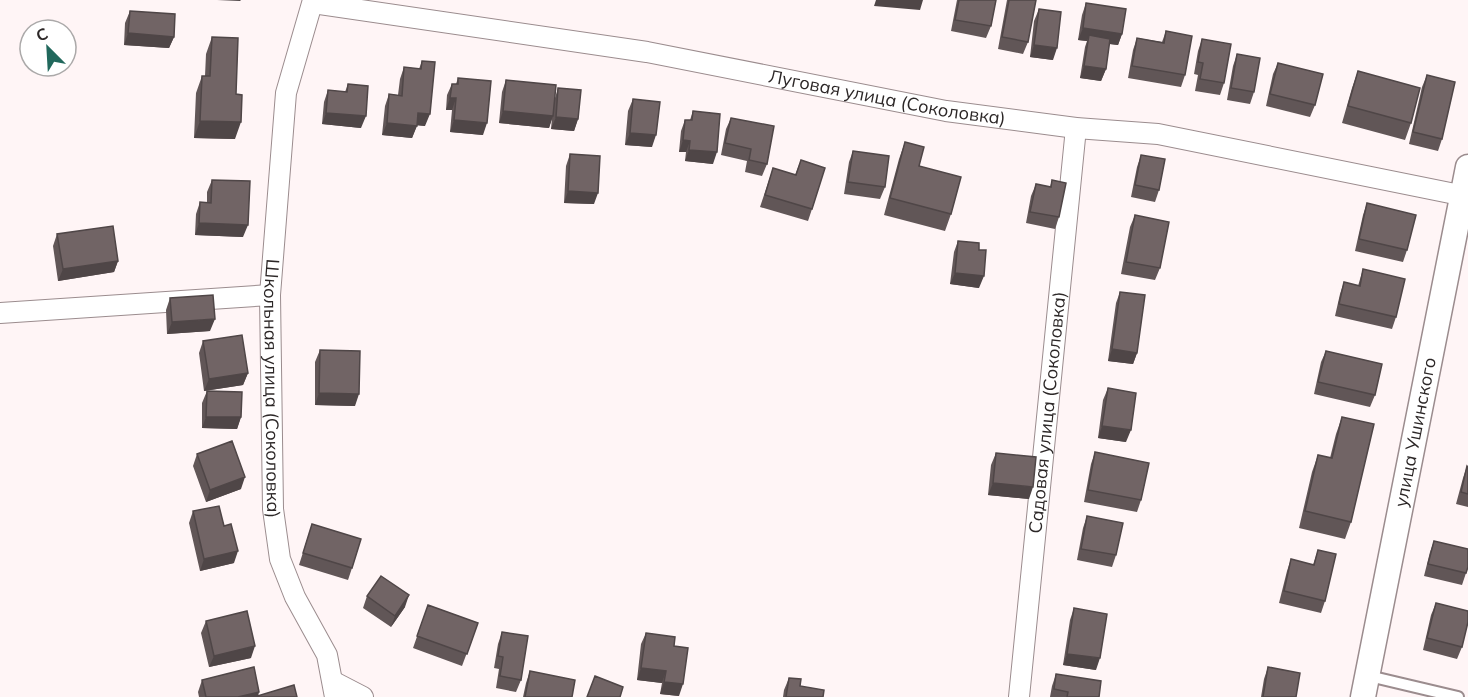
<svg xmlns="http://www.w3.org/2000/svg" width="1468" height="697" font-family="Mulish,sans-serif">
<rect width="100%" height="100%" fill="#fff5f6"/>
<g fill="none" stroke-linecap="round" stroke-linejoin="round">
<g stroke="#9b8c8e" stroke-width="14">
<path id="service" d="M1369,676L1458,697"/>
</g>
<g stroke="#9b8c8e" stroke-width="22">
<g id="minor">
<path id="s1" d="M313,0L286,93L270,295L273,509L280,559L295,597L327,655L335,697"/>
<path id="s2" d="M313,3L647,52L946,111L1076,128L1158,134L1460,195"/>
<path d="M0,313L270,295"/>
<path d="M334,682L363,697"/>
<path id="s3" d="M1019,697L1076,128"/>
</g>
</g>
<g stroke="#9b8c8e" stroke-width="27">
<g id="tertiary">
<path id="s4" d="M1363,697L1468,167"/>
</g>
</g>
<use href="#service" stroke="#fff" stroke-width="10"/>
<use href="#minor" stroke="#fff" stroke-width="20"/>
<use href="#tertiary" stroke="#fff" stroke-width="24"/>
</g>
<path fill="#615657" d="M957,0H996L991,26L986,38L951,31Z
M1007,0H1036L1028,42L1023,54L998,49Z
M1086,3L1122,34L1118,45L1109,44L1106,69L1101,81L1080,78L1085,47L1087,41L1078,40L1082,15Z
M1039,9L1053,60L1030,57L1034,21Z
M130,11L174,37L169,48L124,45L125,23Z
M1166,31L1185,75L1181,87L1128,78L1133,50L1137,38L1162,42Z
M212,37L235,139L194,138L196,93L202,76H205L206,54Z
M1202,39L1224,83L1220,95L1195,91L1198,75L1194,74L1198,51Z
M1237,54L1254,92L1250,104L1227,100L1233,66Z
M422,61L425,126L417,125L412,138L382,135L385,106L389,94L398,95L400,79L404,67L419,69Z
M1278,63L1315,105L1310,117L1266,106L1273,74Z
M1358,71L1411,123L1405,140L1342,123L1352,88Z
M1427,75L1442,139L1438,151L1409,144L1422,87Z
M458,78L483,135L450,132L452,110H446L447,95L452,84H456Z
M506,80L555,98L558,88L578,119L574,131L551,129L552,118L549,128L499,123L502,92Z
M348,84L361,128L322,124L324,102L328,90L345,92Z
M633,99L652,147L625,145L628,111Z
M693,111L713,164L685,161L686,152H679L681,131L685,120H690Z
M731,118L767,164L762,176L745,172L747,161L721,155L726,129Z
M905,142L919,166L951,214L945,231L884,215L899,159Z
M853,151L885,187L880,199L844,194L849,162Z
M570,154L594,204L564,203L566,166Z
M1141,155L1159,190L1155,202L1131,197L1137,167Z
M801,160L812,209L808,221L760,207L773,168L795,175Z
M212,180L243,237L195,235L196,214L200,202L207,203V192Z
M1052,180L1059,217L1055,229L1026,223L1031,196L1036,184L1050,187Z
M1367,203L1407,250L1403,262L1355,251L1363,215Z
M1135,215L1160,268L1155,280L1121,274L1130,227Z
M57,234L118,261L114,272L58,281L53,246Z
M958,241L979,250V288L950,284L954,252Z
M1363,269L1396,317L1392,329L1335,316L1340,294L1344,282L1358,286Z
M1120,292L1137,353L1133,364L1108,361L1116,303Z
M170,298L210,331L167,334L166,310Z
M203,341L248,373L243,385L204,391L199,353Z
M320,350L355,406L315,405V362Z
M1326,351L1375,395L1370,407L1314,394L1321,362Z
M1108,388L1126,442L1098,438L1103,400Z
M207,391L241,417L237,429L202,428V403Z
M1342,417L1351,522L1345,539L1299,528L1312,472L1318,455L1330,458L1336,434Z
M1095,452L1141,500L1137,512L1084,502L1091,464Z
M996,453L1029,499L988,495L991,465Z
M197,454L241,489L206,502L193,466Z
M1467,466L1468,467V507L1456,504L1463,478Z
M193,511L224,526L234,563L200,571L189,523Z
M1087,516L1116,555L1112,567L1077,560L1083,528Z
M312,524L352,568L348,580L299,565Z
M1434,541L1466,573L1462,585L1424,576L1430,552Z
M1318,550L1325,601L1321,613L1279,603L1287,571L1291,559L1313,565Z
M367,596L405,607L391,627L363,608Z
M1436,603L1462,647L1457,659L1423,650L1431,615Z
M428,605L478,623L462,666L413,648Z
M1074,608L1096,670L1063,665L1070,620Z
M206,621L251,658L209,667L201,633Z
M502,632L521,680L516,692L496,688L499,669L494,668L498,644Z
M646,633L674,646L679,696L660,694L662,683L637,680L641,644Z
M1268,667L1296,697H1261L1264,679Z
M530,671L572,697H523L526,683Z
M1056,674L1099,697H1050L1052,686Z
M789,678L800,686L823,697H783L784,690Z
M202,680L258,696L297,697H199L198,692Z"/>
<path fill="#4f4647" d="M217,0H241L240,1Z
M876,0H923L920,10L874,6Z
M1083,28L1122,34L1118,45L1088,41L1089,35L1087,41L1078,40Z
M128,33L174,37L169,48L124,45Z
M1034,45L1057,48L1053,60L1030,57Z
M1084,66L1106,69L1101,81L1080,78Z
M450,98H456L452,110H446Z
M503,111L553,116L549,128L499,123Z
M326,113L366,116L361,128L322,124Z
M418,113L430,114L425,126L414,125Z
M556,117L578,119L574,131L551,129Z
M454,120L487,123L483,135L450,132Z
M200,121L241,122L235,139L194,138Z
M387,123L417,126L412,138L382,135Z
M630,133L656,135L652,147L625,145Z
M683,140L690,141L686,152H679Z
M689,150L717,152L713,164L685,161Z
M568,191L598,193L594,204L564,203Z
M199,223L248,225L243,237L195,235Z
M118,261L114,272L58,281L63,269Z
M955,273L984,276L979,288L950,284Z
M215,319L210,331L167,334L172,322Z
M1112,349L1137,353L1133,364L1108,361Z
M248,373L243,385L204,391L209,379Z
M319,393L359,394L355,406L315,405Z
M206,417H241L237,429L202,428Z
M1102,426L1131,430L1126,442L1098,438Z
M245,477L241,489L206,502L210,490Z
M993,483L1033,487L1029,499L988,495Z
M238,551L234,563L200,571L204,559Z
M409,595L405,607L391,627L395,616Z
M255,646L251,658L209,667L214,656Z
M1067,654L1100,658L1096,670L1063,665Z
M641,668L666,671L662,683L637,680Z
M664,682L683,684L679,696L660,694Z
M259,692L258,697H238Z"/>
<path fill="#716465" stroke="#4f4647" stroke-width="1.5" d="M959,0H996L991,26L955,20Z
M1009,0H1036L1028,42L1002,37Z
M1086,3L1126,9L1122,34L1083,28Z
M1039,9L1061,12L1057,48L1034,45Z
M130,11L175,14L174,37L128,33Z
M1166,31L1192,36L1185,75L1132,66L1137,38L1164,43Z
M1089,35L1110,39L1106,69L1084,66Z
M212,37L238,38L236,94L242,95L241,122L200,121L202,76H210Z
M1202,39L1231,44L1224,83L1200,79L1203,63L1198,62Z
M1237,54L1260,58L1254,92L1231,88Z
M422,61L435,62L430,114L418,113L417,126L387,123L389,94L402,96L404,67L421,69Z
M1278,63L1323,74L1315,105L1270,94Z
M1358,71L1420,88L1411,123L1348,106Z
M1427,75L1455,82L1442,139L1413,132Z
M458,78L491,81L487,123L454,120L456,98H450L452,84H458Z
M506,80L556,85L553,116L503,111Z
M348,84L368,86L366,116L326,113L328,90L347,92Z
M558,88L581,90L578,119L556,117Z
M633,99L660,102L656,135L630,133Z
M693,111L720,114L717,152L689,150L690,141L683,140L685,120H692Z
M731,118L774,126L767,164L749,160L751,149L725,143Z
M905,142L924,147L919,166L961,177L951,214L890,198Z
M853,151L889,156L885,187L848,182Z
M570,154L600,156L598,193L568,191Z
M1141,155L1165,159L1159,190L1135,185Z
M801,160L825,168L812,209L765,195L773,168L796,175Z
M212,180L250,181L248,225L199,223L200,202L211,203Z
M1052,180L1066,183L1059,217L1030,212L1036,184L1051,187Z
M1367,203L1416,215L1407,250L1359,239Z
M1135,215L1169,222L1160,268L1126,262Z
M113,226L118,261L63,269L57,234Z
M958,241L979,243V250H986L984,276L955,273Z
M1363,269L1405,279L1396,317L1339,304L1344,282L1360,286Z
M1120,292L1145,295L1137,353L1112,349Z
M213,295L215,319L172,322L170,298Z
M242,335L248,373L209,379L203,341Z
M320,350L360,351L359,394L319,393Z
M1326,351L1382,364L1375,395L1318,382Z
M1108,388L1136,393L1131,430L1102,426Z
M207,391L242,392L241,417H206Z
M1342,417L1374,424L1351,522L1305,511L1318,455L1332,458Z
M232,441L245,477L210,490L197,454Z
M1095,452L1149,463L1141,500L1088,490Z
M996,453L1036,457L1033,487L993,483Z
M1467,466L1468,467V494L1461,492Z
M219,506L224,526L231,524L238,551L204,559L193,511Z
M1087,516L1123,523L1116,555L1081,549Z
M312,524L361,539L352,568L303,553Z
M1434,541L1468,549V567L1466,573L1428,564Z
M1318,550L1336,554L1325,601L1284,591L1291,559L1314,565Z
M381,576L409,595L395,616L367,596Z
M1436,603L1468,611V622L1462,647L1427,638Z
M428,605L478,623L467,654L417,636Z
M1074,608L1107,614L1100,658L1067,654Z
M247,611L255,646L214,656L206,621Z
M502,632L528,636L521,680L500,676L503,657L498,656Z
M646,633L675,637L674,646L688,648L683,684L664,682L666,671L641,668Z
M254,667L259,692L238,697H206L202,680Z
M1268,667L1300,673L1296,697H1263Z
M530,671L575,680L572,697H525Z
M1056,674L1101,681L1099,697H1067L1068,692L1054,689Z
M595,676L623,687L620,697H587Z
M789,678L801,679L800,686L824,690L823,697H786Z
M294,685L297,697H254Z"/>
<g text-anchor="middle" stroke-width="6" stroke-linejoin="round" paint-order="stroke">
<g font-size="18" fill="#2c2727" stroke="#fff">
<text dy="6" stroke="none"><textPath href="#s2" startOffset="582">Луговая улица (Соколовка)</textPath></text>
<text dy="6" stroke="none"><textPath href="#s1" startOffset="393">Школьная улица (Соколовка)</textPath></text>
<text dy="6" stroke="none"><textPath href="#s3" startOffset="286">Садовая улица (Соколовка)</textPath></text>
<text dy="6" stroke="none"><textPath href="#s4" startOffset="270">улица Ушинского</textPath></text>
</g>
</g>
<g transform="translate(48 48) rotate(336)"><circle r="28" fill="#ffffff" stroke="#aba9a9" stroke-width="1.5"/>
<path d="M0-4.5L10 22L0 15L-10 22Z" fill="#21685c"/>
<text y="-9" font-size="16" font-weight="bold" text-anchor="middle" fill="#2c2727">С</text>
</g>
</svg>
